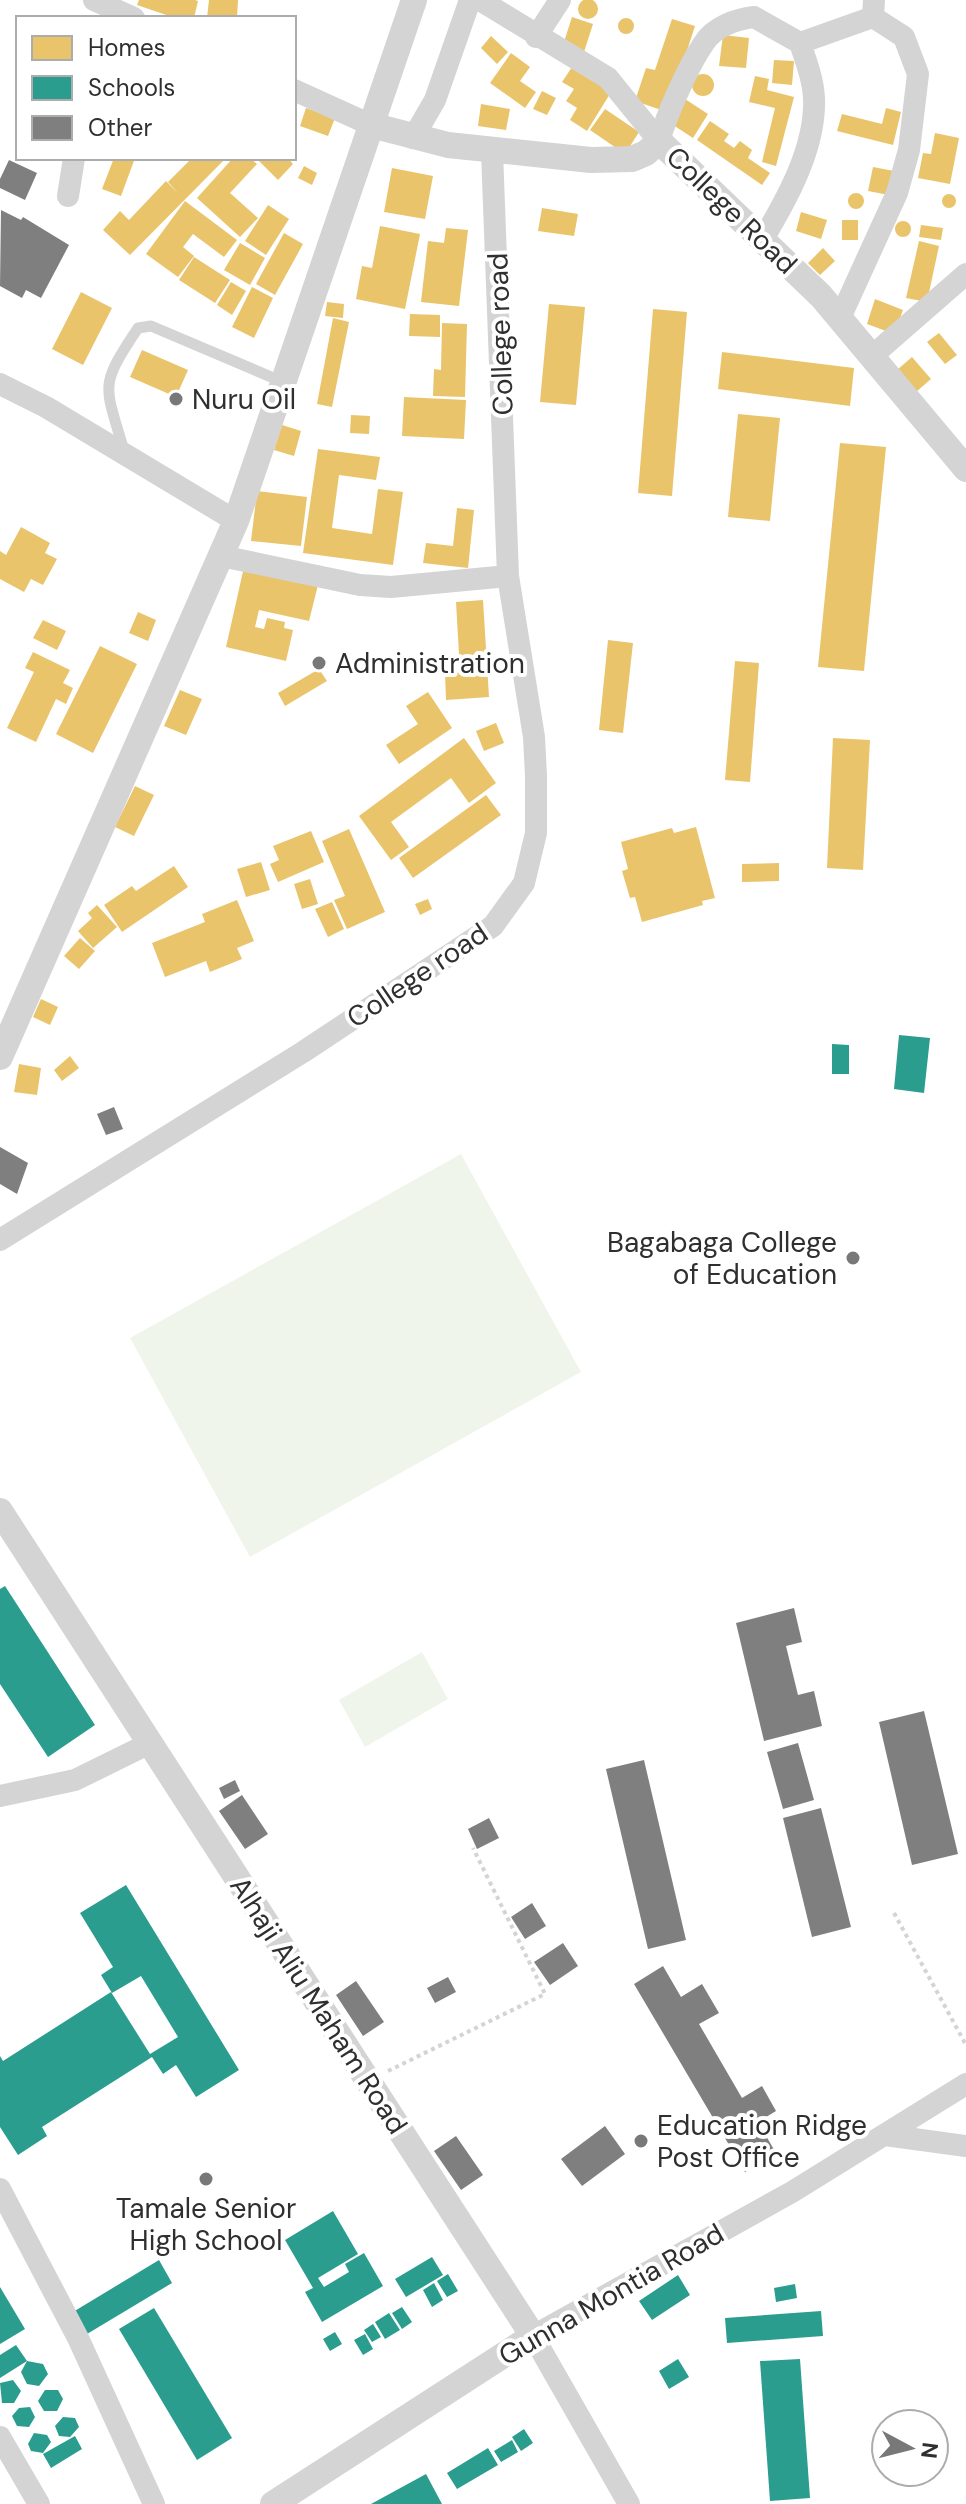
<svg xmlns="http://www.w3.org/2000/svg" width="966" height="2504" font-family="'DM Sans',sans-serif">
<rect width="100%" height="100%" fill="#fff"/>
<path fill="#f0f5ec" d="M461,1154L581,1372L250,1557L130,1338Z
M422,1652L448,1699L365,1747L339,1700Z"/>
<path fill="#e9c46a" d="M578 9a10 10 0 1 1 20 0a10 10 0 1 1-20 0Z
M139,0H195L198,1L194,18H175L137,5Z
M209,0H238L237,18H207Z
M572,17L593,24L584,52L563,45Z
M618 26a8 8 0 1 1 16 0a8 8 0 1 1-16 0Z
M672,19L695,26L667,112L635,101L646,68L655,70Z
M723,35L749,38L746,68L719,66Z
M491,36L508,52L497,64L481,48Z
M511,53L530,67L520,81L536,92L525,108L490,83Z
M774,60L794,61L792,85L772,83Z
M574,64L613,89L587,131L570,120L577,108L566,101L574,89L562,82Z
M692 85a11 11 0 1 1 22 0a11 11 0 1 1-22 0Z
M755,76L769,79L767,90L794,97L776,166L762,162L775,108L749,102Z
M542,91L556,98L547,115L533,109Z
M685,99L708,114L693,138L670,123Z
M481,104L510,109L506,130L478,126Z
M306,108L335,118L328,136L300,126Z
M886,108L901,112L893,145L837,131L842,114L882,124Z
M605,109L639,132L625,154L590,130Z
M710,121L729,134L724,141L734,148L740,141L752,150L748,158L770,173L762,185L697,140Z
M935,133L959,138L950,184L918,178L923,153L931,154Z
M114,158H135L121,196L102,189Z
M192,158H226L130,255L103,230L120,211L129,220L166,181L178,193L168,182Z
M233,158H250L257,164L230,193L258,218L240,237L197,198Z
M256,158H288L293,164L278,180Z
M304,166L317,173L312,185L298,178Z
M873,167L894,171L889,195L868,191Z
M392,168L433,176L425,219L384,212Z
M848 201a8 8 0 1 1 16 0a8 8 0 1 1-16 0Z
M942 201a7 7 0 1 1 14 0a7 7 0 1 1-14 0Z
M185,201L237,240L224,257L193,234L183,247L194,256L178,277L146,254Z
M268,205L289,219L266,255L245,241Z
M542,208L578,214L574,236L538,231Z
M801,212L827,220L821,239L796,231Z
M842,220H858V240H842Z
M895 229a8 8 0 1 1 16 0a8 8 0 1 1-16 0Z
M921,225L943,228L941,240L919,237Z
M380,226L420,234L405,309L356,299L362,266L372,268Z
M446,228L468,230L459,306L421,302L428,241L444,243Z
M284,233L303,244L275,295L256,284Z
M919,241L939,246L927,302L906,298Z
M240,243L265,258L250,285L224,270Z
M823,248L835,261L820,275L808,263Z
M194,257L230,280L215,303L179,280Z
M231,282L246,291L232,315L217,305Z
M252,287L273,298L254,338L232,327Z
M81,292L112,308L83,365L52,349Z
M875,299L903,310L894,334L867,324Z
M327,302L344,304L343,318L325,316Z
M549,304L585,307L576,405L540,402Z
M653,309L687,312L672,496L638,493Z
M410,314L440,315V337L409,336Z
M333,318L349,322L332,407L317,404Z
M442,323L467,324L465,397L433,396L434,369L441,370Z
M939,333L957,355L945,364L927,342Z
M142,350L188,370L176,397L130,377Z
M722,352L854,368L850,406L718,389Z
M912,357L931,379L916,392L897,370Z
M404,397L466,400L464,439L402,436Z
M738,414L780,418L770,521L728,517Z
M351,415L370,416L369,434L350,433Z
M282,425L301,431L294,456L274,450Z
M840,443L886,447L864,671L818,667Z
M318,449L380,457L376,480L339,475L332,528L372,534L378,489L403,492L393,565L303,553Z
M257,491L307,497L301,546L251,541Z
M457,508L474,510L468,568L423,563L426,543L453,546Z
M21,527L50,543L45,553L57,559L43,585L31,579L24,592L0,579V551L6,555Z
M244,567L318,585L309,621L259,610L255,627L264,629L267,618L285,622L284,628L293,630L286,661L226,647Z
M483,600L489,697L446,700L445,672H460L456,602Z
M138,612L156,620L148,641L129,633Z
M43,620L66,631L57,650L33,638Z
M608,640L633,643L623,733L599,730Z
M100,646L137,664L93,753L56,734Z
M33,652L70,670L63,683L73,688L66,704L56,699L36,742L7,728L34,672L25,668Z
M735,661L759,663L750,782L725,780Z
M319,669L327,681L285,706L278,693Z
M180,690L202,699L186,735L164,726Z
M428,692L452,728L399,764L386,745L418,724L406,706Z
M496,723L504,743L484,751L476,731Z
M464,738L496,783L469,803L451,778L391,822L409,847L391,860L359,816Z
M833,738L870,740L863,870L827,868Z
M135,786L154,795L134,836L115,827Z
M486,795L501,815L413,878L399,858Z
M696,827L715,898L702,901L703,905L642,922L635,897L630,898L622,871L628,869L621,842L672,828L674,833Z
M349,829L385,912L347,929L334,900L345,896L322,841Z
M311,831L324,862L278,882L270,864L279,860L273,846Z
M261,862L270,890L246,897L237,869Z
M779,863V881L742,882V864Z
M174,866L188,887L122,932L104,905L132,886L136,891Z
M310,879L318,904L302,909L294,884Z
M428,899L432,909L420,915L415,904Z
M237,900L254,941L237,948L242,959L210,972L206,961L165,977L152,943L205,922L202,914Z
M332,902L344,929L328,937L315,909Z
M97,905L117,927L93,948L78,931L92,918L88,913Z
M80,938L95,951L79,969L64,956Z
M41,999L58,1007L50,1025L33,1017Z
M70,1056L79,1068L62,1081L54,1070Z
M19,1064L41,1068L37,1095L14,1092Z"/>
<path fill="#2a9d8f" d="M899,1035L930,1038L924,1093L894,1089Z
M832,1044L849,1045V1074H832Z
M5,1586L95,1725L48,1757L0,1684V1589Z
M126,1885L239,2070L196,2097L176,2065L163,2074L152,2057L42,2127L47,2136L18,2155L0,2127V2056L3,2061L111,1992L150,2054L178,2037L141,1976L112,1993L101,1975L113,1967L80,1913Z
M333,2211L358,2254L318,2278L324,2287L349,2272L345,2264L364,2253L383,2286L322,2322L305,2292L313,2288L285,2240Z
M432,2257L443,2275L406,2297L395,2279Z
M159,2260L172,2283L87,2334L73,2312Z
M448,2274L458,2291L447,2297L437,2281Z
M678,2275L690,2295L652,2320L639,2301Z
M434,2283L443,2300L432,2307L423,2290Z
M795,2284L797,2298L776,2302L774,2288Z
M0,2287L25,2329L0,2344Z
M402,2307L412,2322L402,2329L392,2313Z
M154,2308L232,2438L197,2460L119,2329Z
M821,2311L823,2336L727,2343L725,2318Z
M389,2313L400,2330L385,2339L375,2322Z
M373,2324L381,2337L372,2342L364,2330Z
M335,2332L342,2344L330,2351L323,2339Z
M365,2334L373,2349L363,2355L354,2340Z
M16,2345L27,2361L0,2378V2355Z
M678,2359L689,2377L669,2389L659,2371Z
M800,2359L810,2498L770,2501L760,2361Z
M27,2361L43,2364L48,2374L39,2386L27,2384L21,2372Z
M13,2380L21,2391L14,2403H2L0,2383Z
M45,2390H58L63,2399L57,2411H44L38,2401Z
M30,2407L35,2417L29,2427L17,2426L12,2416L19,2408Z
M63,2417L75,2418L79,2427L70,2437L59,2436L55,2426Z
M524,2429L533,2443L521,2451L512,2437Z
M34,2433L47,2435L51,2442L43,2453L31,2451L28,2444Z
M75,2436L82,2449L51,2468L43,2454Z
M512,2440L518,2452L501,2462L494,2451Z
M488,2448L498,2465L457,2489L447,2473Z
M426,2474L442,2504H371Z"/>
<path fill="#7f7f7f" d="M9,160L37,173L25,200L0,188V179Z
M1,210L21,220L23,217L69,245L41,298L26,290L22,298L0,286Z
M114,1107L123,1129L106,1135L97,1114Z
M0,1147L28,1163L17,1194L0,1184Z
M794,1608L802,1642L786,1646L798,1695L814,1691L822,1726L764,1741L736,1623Z
M924,1711L958,1854L912,1865L879,1722Z
M798,1743L814,1800L783,1809L767,1752Z
M644,1760L686,1940L648,1949L606,1769Z
M235,1780L240,1791L224,1799L219,1788Z
M242,1795L268,1834L245,1849L219,1811Z
M821,1808L851,1927L812,1937L783,1818Z
M489,1818L499,1838L477,1849L468,1829Z
M532,1903L546,1926L525,1939L511,1917Z
M563,1943L578,1966L550,1985L534,1962Z
M663,1966L681,1997L702,1984L719,2013L699,2024L742,2098L762,2086L776,2111L758,2122L776,2153L745,2172L634,1984Z
M448,1977L456,1992L435,2003L427,1988Z
M356,1981L384,2022L363,2036L336,1995Z
M605,2126L625,2154L582,2186L561,2159Z
M456,2136L483,2175L461,2190L434,2151Z"/>
<g fill="none" stroke-linecap="round" stroke-linejoin="round">
<path stroke="#d4d4d4" stroke-width="4" stroke-dasharray="4 4" stroke-linecap="butt" d="M894,1913L966,2045
M388,2071L545,1994L473,1848"/>
<path stroke="#d4d4d4" stroke-width="11" d="M124,451C105,384 98,388 138,328L151,326L283,382"/>
<path stroke="#d4d4d4" stroke-width="22" d="M94,0L134,18
M480,0L608,78L659,141
M536,37L560,0
M800,43L873,17
M294,90L371,125
M413,138L435,100L470,0
M659,141C667,114 688,66 704,43C714,27 736,19 754,17L800,43C806,61 813,79 814,98C816,147 787,199 763,239
M68,196L74,158
M840,318L897,193L909,150L918,74L904,37L873,17L874,0
M872,356L966,274
M0,384L46,407L236,521
M221,556L360,585L391,587L508,576
M0,1240L303,1052L493,926L524,883L536,833V776L534,737L508,576L492,152
M0,1796L75,1780L150,1743
M885,2135L966,2146
M0,2189L78,2338L154,2504
M0,2437L39,2504
M629,2504L533,2336L792,2192L966,2084"/>
<path stroke="#d4d4d4" stroke-width="26" d="M371,125L448,145L591,160L632,159L646,153L659,141L821,296L966,469
M0,1057L236,521L414,0
M0,1511L533,2336L273,2504"/>
</g>
<g fill="#787878" stroke="#fff" stroke-width="3">
<circle cx="176" cy="399" r="8"/>
<circle cx="319" cy="663" r="8"/>
<circle cx="853" cy="1258" r="8"/>
<circle cx="641" cy="2141" r="8"/>
<circle cx="206" cy="2179" r="8"/>
</g>
<g text-anchor="middle" stroke-width="8" stroke-linejoin="round" paint-order="stroke">
<g font-size="28" fill="#2f2f2f" stroke="#fff">
<text transform="translate(732 210) rotate(44)" y="10">College Road</text>
<text transform="translate(500 334) rotate(-92)" y="10">College road</text>
<text transform="translate(417 975) rotate(-34)" y="10">College road</text>
<text transform="translate(319 2005) rotate(57)" y="10">Alhaji Aliu Maham Road</text>
<text transform="translate(611 2294) rotate(-30)" y="10">Gunna Montia Road</text>
</g>
<g font-size="28" fill="#2f2f2f" stroke="#fff" text-anchor="start">
<text x="192" y="409">Nuru Oil</text>
<text x="335" y="673">Administration</text>
<text x="837" y="1252" text-anchor="end">Bagabaga College<tspan x="837" dy="32">of Education</tspan></text>
<text x="657" y="2135">Education Ridge<tspan x="657" dy="32">Post Office</tspan></text>
<text x="206" y="2218" text-anchor="middle">Tamale Senior<tspan x="206" dy="32">High School</tspan></text>
</g>
</g>
<rect x="16" y="16" width="280" height="144" fill="#ffffff" stroke="#acacac" stroke-width="2"/>
<rect x="32" y="36" width="40" height="24" fill="#e9c46a" stroke="#acacac" stroke-width="2"/>
<text x="88" y="56" font-size="24" fill="#2f2f2f">Homes</text>
<rect x="32" y="76" width="40" height="24" fill="#2a9d8f" stroke="#acacac" stroke-width="2"/>
<text x="88" y="96" font-size="24" fill="#2f2f2f">Schools</text>
<rect x="32" y="116" width="40" height="24" fill="#7f7f7f" stroke="#acacac" stroke-width="2"/>
<text x="88" y="136" font-size="24" fill="#2f2f2f">Other</text>
<g transform="translate(910 2448) rotate(97)"><circle r="38" fill="#ffffff" stroke="#acacac" stroke-width="2"/>
<path d="M0-6L14 30L0 20L-14 30Z" fill="#787878"/>
<text y="-12" font-size="22" font-weight="bold" text-anchor="middle" fill="#2f2f2f">N</text>
</g>
</svg>
